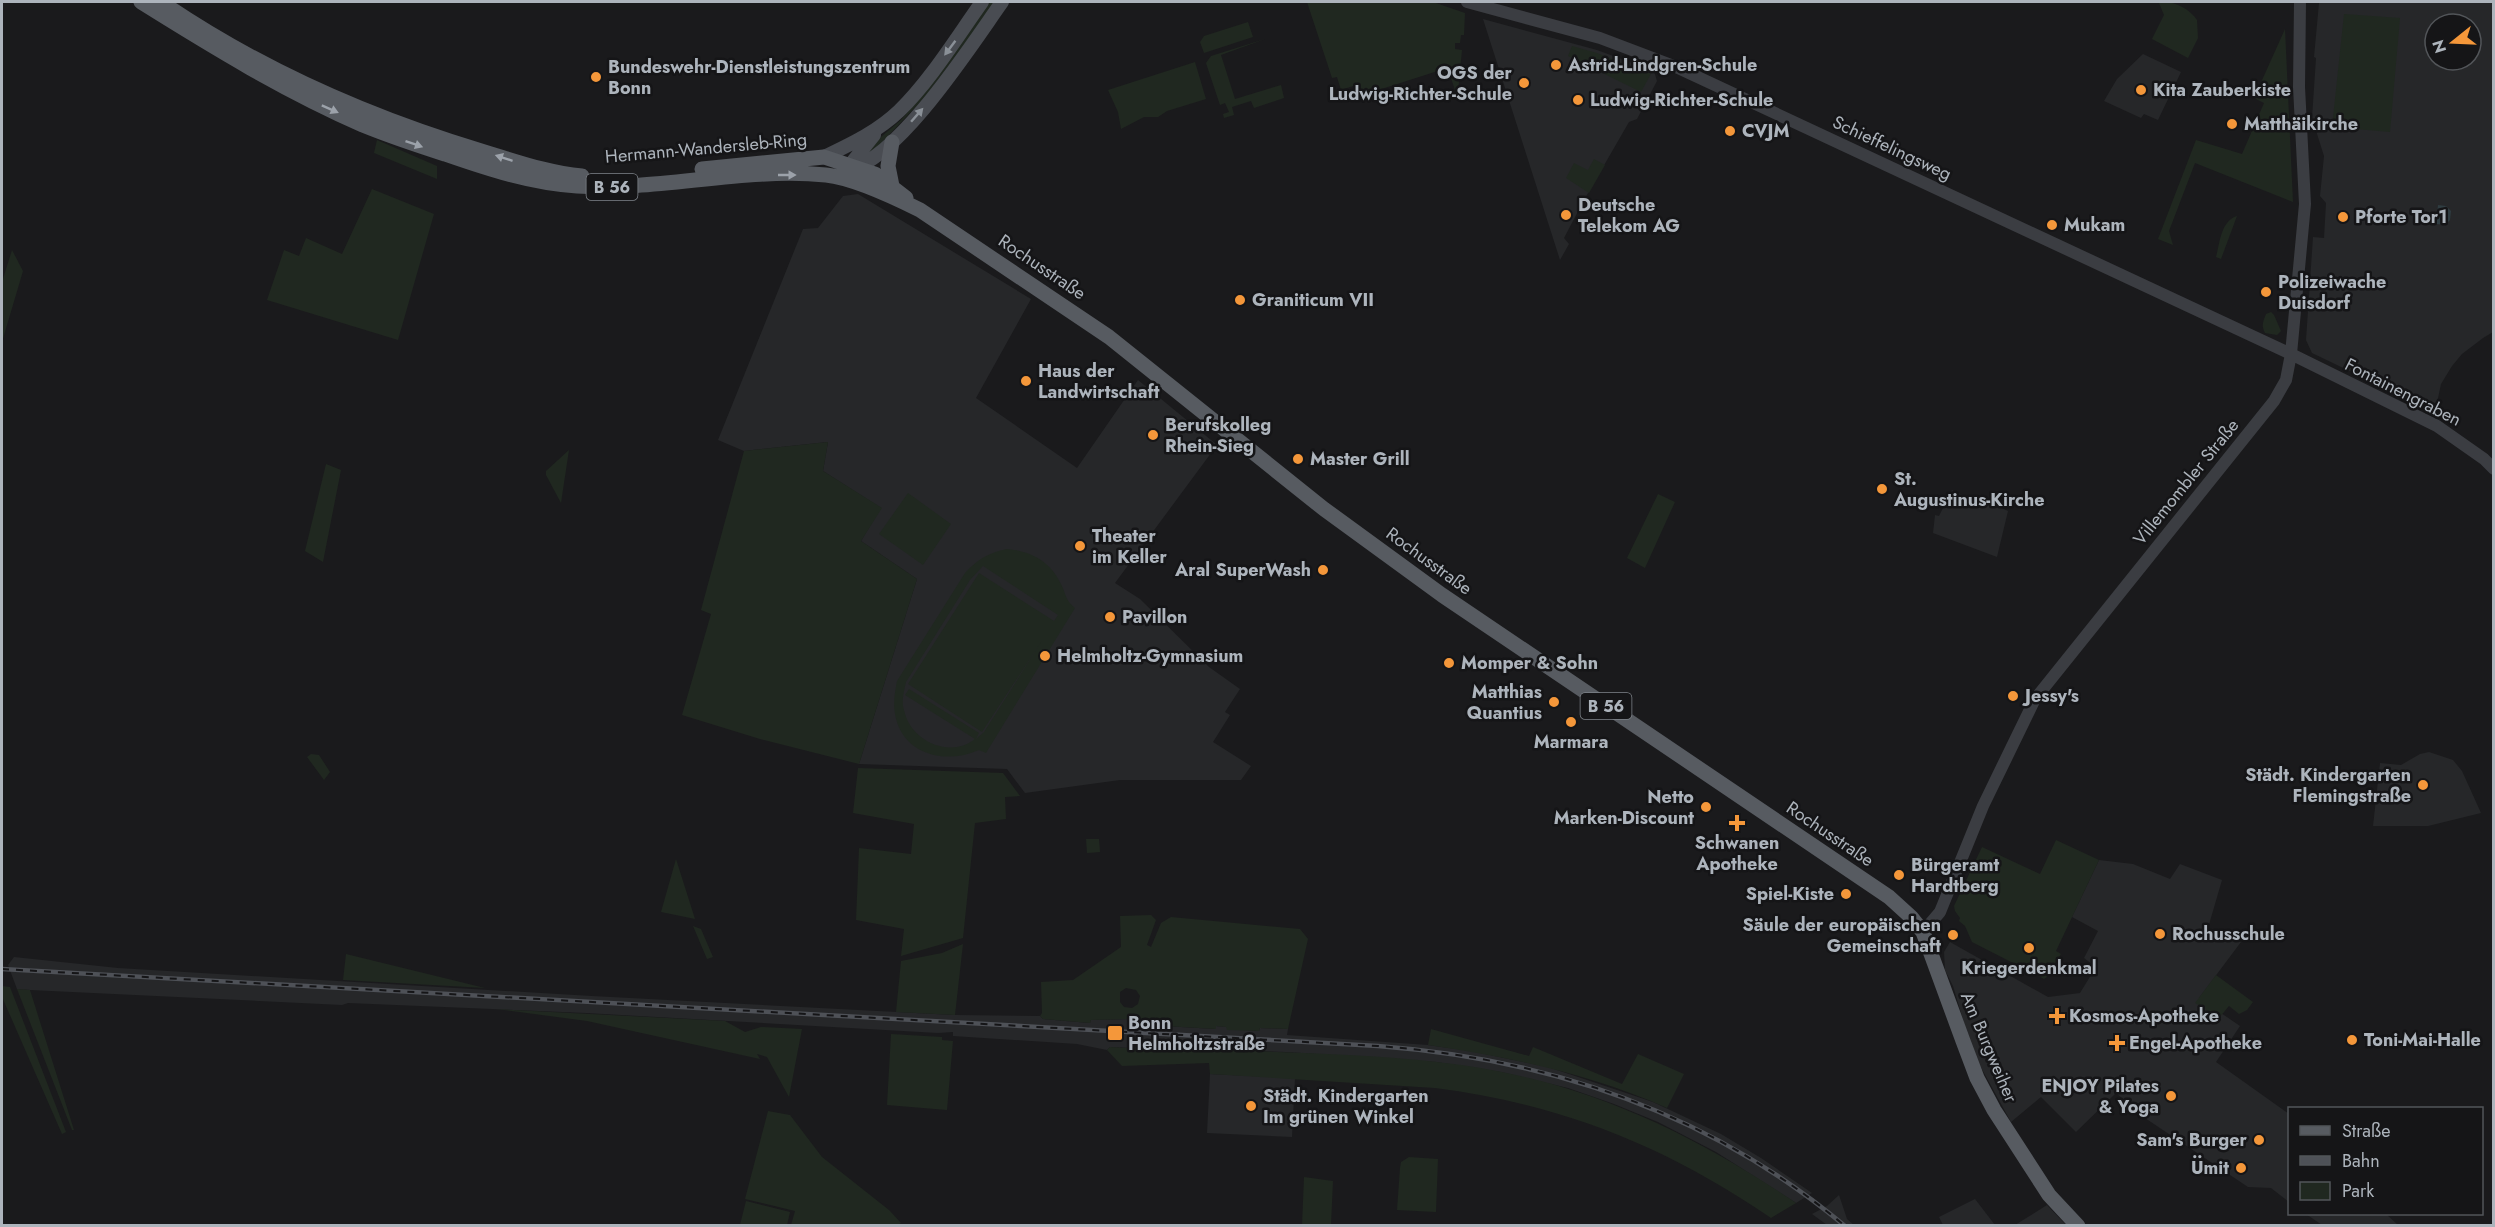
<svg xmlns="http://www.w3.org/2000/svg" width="2495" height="1227" font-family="Jost,sans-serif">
<rect width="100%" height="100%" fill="#1a1a1c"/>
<path fill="#262729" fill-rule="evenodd" d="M2321,2H2493V332L2483,338L2462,354L2452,366L2441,384L2435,412L2312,353L2306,340L2313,237L2324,238L2326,203L2320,196L2324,156L2312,118L2316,58L2314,57L2319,3ZM2435,24H2471V60H2435Z
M1483,19L1597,50L1654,71L1657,81L1637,119L1629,122L1584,200L1564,238L1569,244L1560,260Z
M2143,54L2181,72L2158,120L2144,114L2141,118L2104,101L2117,79Z
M858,194L1031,299L976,398L1077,468L1138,380L1217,445L1115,583L1140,599L1209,667L1240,689L1225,712L1230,715L1213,742L1251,766L1241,780H1120L1025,793L1007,769L859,764L917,579L861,541L881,508L823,471L828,442L744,451L718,440L803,229L818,228L843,196Z
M1952,490L1979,503L1982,499L2008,511L1997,557L1933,533L1935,515L1939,516Z
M2429,752L2453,760L2462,771L2481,813L2428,826H2373L2380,763L2401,765L2420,754Z
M2099,860L2133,864L2170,879L2180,864L2222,880L2208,928L2241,942L2199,998L2240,1026L2216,1062L2289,1114V1202L2271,1188L2248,1187L2145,1118L2116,1093L2076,1132L2041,1097L2011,1122L1973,1053L1953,986L1945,970L1944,952L1950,942L2048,997L2080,993L2096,967L2084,958L2098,931L2072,917Z
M14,957L118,968L592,996L955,1015L1040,1016L1043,1019L1090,1023L1091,1020L1130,1019L1131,1024L1215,1029L1216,1026L1227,1027V1029L1259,1031L1260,1028L1288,1029L1287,1035L1428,1045L1471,1051L1548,1067L1653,1102L1721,1134L1761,1158L1812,1193L1796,1203L1716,1152L1658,1122L1614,1104L1568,1088L1501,1072L1436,1062L1286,1052L1201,1049V1047L1130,1043L1129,1048L1110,1047L1107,1050L1077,1044L953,1036V1032L938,1033L586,1013L348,1003L342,1005L30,990L17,989L8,965Z
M1210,1074L1295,1078L1292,1137L1207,1133Z
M1839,1195L1847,1219L1854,1225H1827L1812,1214L1827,1206Z
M1975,1199L1995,1225H1943L1939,1217Z
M2047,1205L2066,1225H2015Z
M2306,1214H2386L2398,1225H2322Z"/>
<path fill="#202820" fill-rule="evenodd" d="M990,2H996L925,97L870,155L863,152L901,120L912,107Z
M1307,2H1433L1465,13L1464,35H1461L1460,43H1455V49L1462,50L1458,92L1456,93L1451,78H1447L1444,69L1369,93H1359L1353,86L1341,90L1337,77L1332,78Z
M2161,2C2175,1 2190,9 2197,20L2198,38L2188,58L2152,39L2164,15L2159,3Z
M2344,14L2400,18L2390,132L2332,127Z
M1248,22L1253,37L1204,53L1200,42L1204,36Z
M2285,29L2293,202L2195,163L2169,231L2173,245L2158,239L2196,140L2242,154L2264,103L2254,98Z
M1265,39L1221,55L1235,99L1281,85L1284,98L1254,108L1251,101L1232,107L1234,115L1224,118L1223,114L1229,112L1225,103L1220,105L1206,63L1211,56Z
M1572,46L1597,53L1651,74L1641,92L1568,56Z
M1195,62L1206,99L1167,111L1158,117H1144L1121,129L1118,112L1108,90Z
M377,140L437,166V179L374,153Z
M1594,159L1605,165L1589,193L1566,178L1574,163L1588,170Z
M372,189L434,214L398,340L267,300L284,250L299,256L306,238L342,254Z
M2237,216L2221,259L2216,257C2220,242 2221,221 2237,216Z
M12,250L23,271L2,342V282Z
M2271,312L2274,315L2281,331L2277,335L2265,333C2261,325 2263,322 2266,314Z
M828,442L823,471L882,508L861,541L917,579L859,764L760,739L682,715L711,614L701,610L744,451Z
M569,450L561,503L546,475V471Z
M326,464L341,470L323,562L305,551Z
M908,493L951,524L923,565L879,534Z
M1658,494L1675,502L1645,568L1627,558Z
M1007,549C1031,551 1050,561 1061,584C1066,594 1065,600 1075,608L986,753L979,750C946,765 902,755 895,714C893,702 895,692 897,681L965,573C978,559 988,553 1007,549ZM983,566L1058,615L1054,621L979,573L908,684L982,732L1043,639L984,732L976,739L979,733L909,689L905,695L975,739C950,759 910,741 904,710C901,701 904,691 906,682L970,580Z
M311,754L319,755L330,772L324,780L307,757Z
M858,768L1003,773L1020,796L1005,797L1006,819L975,823L963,938L901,956L904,929L856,920L859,848L911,854L914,824L853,813Z
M1086,839H1099L1100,852L1087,853Z
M2056,840L2099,860L2056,951L2061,954L2047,977L2044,979L1972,942L1965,926L1959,921L1960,918L1955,911L1954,906L1982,847L2040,874Z
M676,859L695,919L661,912Z
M1151,915L1156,920L1147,945L1151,947L1161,923L1171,917L1300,929L1308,939L1288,1029L1260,1028L1259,1031L1227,1030L1226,1027L1216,1026V1029L1130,1024V1019L1091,1020L1090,1023L1043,1019L1040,1016L1042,1013L1041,982L1073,980L1121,947L1120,916ZM1126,988L1136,990L1140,996L1138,1004L1132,1008L1124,1007L1120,1002V992Z
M693,926L701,929L713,957L707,959Z
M963,944L955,1015L896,1012L901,961L942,953Z
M346,954L485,988L343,980Z
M2216,975L2253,1002L2247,1010L2239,1014L2229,1006L2219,1018L2195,1003Z
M2,986L10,987L66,1132L62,1134L2,997Z
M17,989L30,990L74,1130H72Z
M496,1009L725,1021L745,1032L761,1027L802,1029L789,1097L767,1057L757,1054L760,1059L587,1021Z
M1431,1029L1529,1056L1533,1047L1622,1084L1638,1054L1684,1074L1667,1108C1591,1074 1509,1057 1428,1045Z
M891,1034L942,1037V1040L953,1041L947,1110L887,1105Z
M1129,1043L1201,1047L1202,1049C1280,1053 1359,1053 1437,1062C1572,1076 1685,1128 1796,1203L1771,1218C1666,1146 1561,1104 1435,1088L1210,1074L1209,1063L1122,1066L1107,1050L1110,1047L1129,1048Z
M768,1111L790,1115L822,1157L889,1210L901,1223L896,1226L791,1225L795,1211L745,1199Z
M1409,1157L1438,1159L1436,1212L1397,1210L1400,1168L1401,1162Z
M1304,1177L1333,1181L1331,1225H1302Z
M746,1201L790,1212L787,1225H740Z"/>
<path fill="#2f3c41" d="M2438,205L2446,206L2451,211L2450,220L2445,225L2436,224Z"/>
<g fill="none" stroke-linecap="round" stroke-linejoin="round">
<path stroke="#3b3d42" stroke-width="12" d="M1467,2L1600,38L1674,66L2291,354L2437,426L2484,459L2494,469
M1923,932L1940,912L1983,806L2035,699L2274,401L2286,380L2291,354L2305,204L2299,87L2300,2"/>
<path stroke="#494c52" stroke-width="14" d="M824,157C851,144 877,132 899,111C930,81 957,37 982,2
M850,165L874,135
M851,170C903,152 970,47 1002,2"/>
<path stroke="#575b61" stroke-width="15" d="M141,2C213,47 285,91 363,125C390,136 417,145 445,154C488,169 531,183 577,186C660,191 743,167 826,175C854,178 894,197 920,210L1109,337L1324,509L1442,595L1889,897L1911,917L1923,932L1963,1041L1977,1078L1994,1110L2049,1195L2078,1226
M161,2C259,69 368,117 481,151C515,161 547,173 582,176
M702,169L824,157L875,174L906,198
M892,186L888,166L892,142"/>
<g stroke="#4e5157" stroke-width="4.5">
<path id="rail" d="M2,969L1378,1046C1552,1059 1710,1113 1845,1226"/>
</g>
<use href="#rail" stroke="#151517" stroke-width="2" stroke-dasharray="7" stroke-linecap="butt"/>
</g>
<defs><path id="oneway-solid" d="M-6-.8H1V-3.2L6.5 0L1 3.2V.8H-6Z" transform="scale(1.5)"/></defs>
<g fill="#8a9097">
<use href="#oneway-solid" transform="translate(950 48) rotate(127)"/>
<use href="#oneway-solid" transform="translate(917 115) rotate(-49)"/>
</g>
<g fill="#9ca2aa">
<use href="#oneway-solid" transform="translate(330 109) rotate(24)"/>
<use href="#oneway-solid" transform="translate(414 144) rotate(19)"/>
<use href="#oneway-solid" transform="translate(504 158) rotate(-162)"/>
<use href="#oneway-solid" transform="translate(787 175)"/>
</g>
<g fill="#f4973a" stroke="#151517" stroke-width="2">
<circle cx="1556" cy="65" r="6"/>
<circle cx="596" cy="77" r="6"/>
<circle cx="1524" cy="83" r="6"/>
<circle cx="2141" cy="90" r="6"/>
<circle cx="1578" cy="100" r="6"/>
<circle cx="2232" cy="124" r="6"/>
<circle cx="1730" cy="131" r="6"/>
<circle cx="1566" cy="215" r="6"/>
<circle cx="2343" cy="217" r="6"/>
<circle cx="2052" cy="225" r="6"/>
<circle cx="2266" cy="292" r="6"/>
<circle cx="1240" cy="300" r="6"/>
<circle cx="1026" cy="381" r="6"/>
<circle cx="1153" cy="435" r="6"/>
<circle cx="1298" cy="459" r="6"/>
<circle cx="1882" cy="489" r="6"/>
<circle cx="1080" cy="546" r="6"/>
<circle cx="1323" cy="570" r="6"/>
<circle cx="1110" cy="617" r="6"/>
<circle cx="1045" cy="656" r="6"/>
<circle cx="1449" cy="663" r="6"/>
<circle cx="2013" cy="696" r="6"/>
<circle cx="1554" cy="702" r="6"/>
<circle cx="1571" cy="722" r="6"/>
<circle cx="2423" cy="785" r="6"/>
<circle cx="1706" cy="807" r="6"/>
<path d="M1734 814h6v6h6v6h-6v6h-6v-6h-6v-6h6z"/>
<circle cx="1899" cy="875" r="6"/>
<circle cx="1846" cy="894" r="6"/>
<circle cx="2160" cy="934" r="6"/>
<circle cx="1953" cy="935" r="6"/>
<circle cx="2029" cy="948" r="6"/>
<path d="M2054 1007h6v6h6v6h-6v6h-6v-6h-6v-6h6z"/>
<rect x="1107" y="1025" width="16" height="16" rx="3"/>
<circle cx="2352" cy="1040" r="6"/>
<path d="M2114 1034h6v6h6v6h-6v6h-6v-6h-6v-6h6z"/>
<circle cx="2171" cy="1096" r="6"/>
<circle cx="1251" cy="1106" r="6"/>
<circle cx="2259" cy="1140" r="6"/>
<circle cx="2241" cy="1168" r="6"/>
</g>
<g text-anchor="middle" stroke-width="5" stroke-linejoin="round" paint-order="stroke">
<g fill="#151517" stroke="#7f848a" stroke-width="1.5">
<rect x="586.5" y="174" width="51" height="26" rx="4.5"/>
<rect x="1580.5" y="693" width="51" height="26" rx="4.5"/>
</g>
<g font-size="16" font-weight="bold" fill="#adb4bc">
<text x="612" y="193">B 56</text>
<text x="1606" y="712">B 56</text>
</g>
<g font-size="18" font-weight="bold" fill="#adb4bc" stroke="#151517" text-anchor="start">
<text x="1568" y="71">Astrid-Lindgren-Schule</text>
<text x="608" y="73">Bundeswehr-Dienstleistungszentrum<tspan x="608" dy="21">Bonn</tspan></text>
<text x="1512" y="79" text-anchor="end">OGS der<tspan x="1512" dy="21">Ludwig-Richter-Schule</tspan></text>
<text x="2153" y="96">Kita Zauberkiste</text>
<text x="1590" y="106">Ludwig-Richter-Schule</text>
<text x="2244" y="130">Matthäikirche</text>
<text x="1742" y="137">CVJM</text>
<text x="1578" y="211">Deutsche<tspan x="1578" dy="21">Telekom AG</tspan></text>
<text x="2355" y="223">Pforte Tor1</text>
<text x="2064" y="231">Mukam</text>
<text x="2278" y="288">Polizeiwache<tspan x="2278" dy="21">Duisdorf</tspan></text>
<text x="1252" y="306">Graniticum VII</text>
<text x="1038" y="377">Haus der<tspan x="1038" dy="21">Landwirtschaft</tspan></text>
<text x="1165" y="431">Berufskolleg<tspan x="1165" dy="21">Rhein-Sieg</tspan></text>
<text x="1310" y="465">Master Grill</text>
<text x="1894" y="485">St.<tspan x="1894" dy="21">Augustinus-Kirche</tspan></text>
<text x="1092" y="542">Theater<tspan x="1092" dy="21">im Keller</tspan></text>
<text x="1311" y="576" text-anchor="end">Aral SuperWash</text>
<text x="1122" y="623">Pavillon</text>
<text x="1057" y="662">Helmholtz-Gymnasium</text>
<text x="1461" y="669">Momper &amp; Sohn</text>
<text x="1542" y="698" text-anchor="end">Matthias<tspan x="1542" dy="21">Quantius</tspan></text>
<text x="2025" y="702">Jessy's</text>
<text x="1571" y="748" text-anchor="middle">Marmara</text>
<text x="2411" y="781" text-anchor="end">Städt. Kindergarten<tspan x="2411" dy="21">Flemingstraße</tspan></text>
<text x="1694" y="803" text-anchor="end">Netto<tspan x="1694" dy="21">Marken-Discount</tspan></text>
<text x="1737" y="849" text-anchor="middle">Schwanen<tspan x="1737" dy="21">Apotheke</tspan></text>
<text x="1911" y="871">Bürgeramt<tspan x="1911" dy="21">Hardtberg</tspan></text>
<text x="1834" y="900" text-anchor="end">Spiel-Kiste</text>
<text x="1941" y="931" text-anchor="end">Säule der europäischen<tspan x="1941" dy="21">Gemeinschaft</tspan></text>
<text x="2172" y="940">Rochusschule</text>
<text x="2029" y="974" text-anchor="middle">Kriegerdenkmal</text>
<text x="2069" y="1022">Kosmos-Apotheke</text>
<text x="1128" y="1029">Bonn<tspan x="1128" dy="21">Helmholtzstraße</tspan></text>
<text x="2364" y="1046">Toni-Mai-Halle</text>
<text x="2129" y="1049">Engel-Apotheke</text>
<text x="2159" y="1092" text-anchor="end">ENJOY Pilates<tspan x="2159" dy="21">&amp; Yoga</tspan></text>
<text x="1263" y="1102">Städt. Kindergarten<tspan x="1263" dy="21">Im grünen Winkel</tspan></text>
<text x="2247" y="1146" text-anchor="end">Sam's Burger</text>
<text x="2229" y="1174" text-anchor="end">Ümit</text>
</g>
<g font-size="18" fill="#adb4bc" stroke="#151517">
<text transform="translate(706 148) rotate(-5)" y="6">Hermann-Wandersleb-Ring</text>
<text transform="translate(1892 148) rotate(25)" y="6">Schieffelingsweg</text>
<text transform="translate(1042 267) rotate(34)" y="6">Rochusstraße</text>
<text transform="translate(2403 392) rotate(27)" y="6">Fontainengraben</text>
<text transform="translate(2186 482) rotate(-51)" y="6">Villemombler Straße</text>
<text transform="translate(1429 561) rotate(36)" y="6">Rochusstraße</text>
<text transform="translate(1830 834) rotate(34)" y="6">Rochusstraße</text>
<text transform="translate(1989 1047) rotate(67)" y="6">Am Burgweiher</text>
</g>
</g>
<rect width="2495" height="1227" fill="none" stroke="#adb4bc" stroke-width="6"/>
<rect x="2288" y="1107" width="195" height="108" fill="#151517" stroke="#525559" stroke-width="1.5"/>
<rect x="2300" y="1126" width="30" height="9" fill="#575b61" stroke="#525559" stroke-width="1.5"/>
<text x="2342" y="1137" font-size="18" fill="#adb4bc">Straße</text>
<rect x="2300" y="1156" width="30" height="9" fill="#4e5157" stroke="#525559" stroke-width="1.5"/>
<text x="2342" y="1167" font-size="18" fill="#adb4bc">Bahn</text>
<rect x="2300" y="1182" width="30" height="18" fill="#202820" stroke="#525559" stroke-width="1.5"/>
<text x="2342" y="1197" font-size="18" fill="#adb4bc">Park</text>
<g transform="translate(2453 42) rotate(252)"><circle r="28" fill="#151517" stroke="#525559" stroke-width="1.5"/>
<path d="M0-4.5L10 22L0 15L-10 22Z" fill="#f4973a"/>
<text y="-9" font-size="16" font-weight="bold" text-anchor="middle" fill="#adb4bc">N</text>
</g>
</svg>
